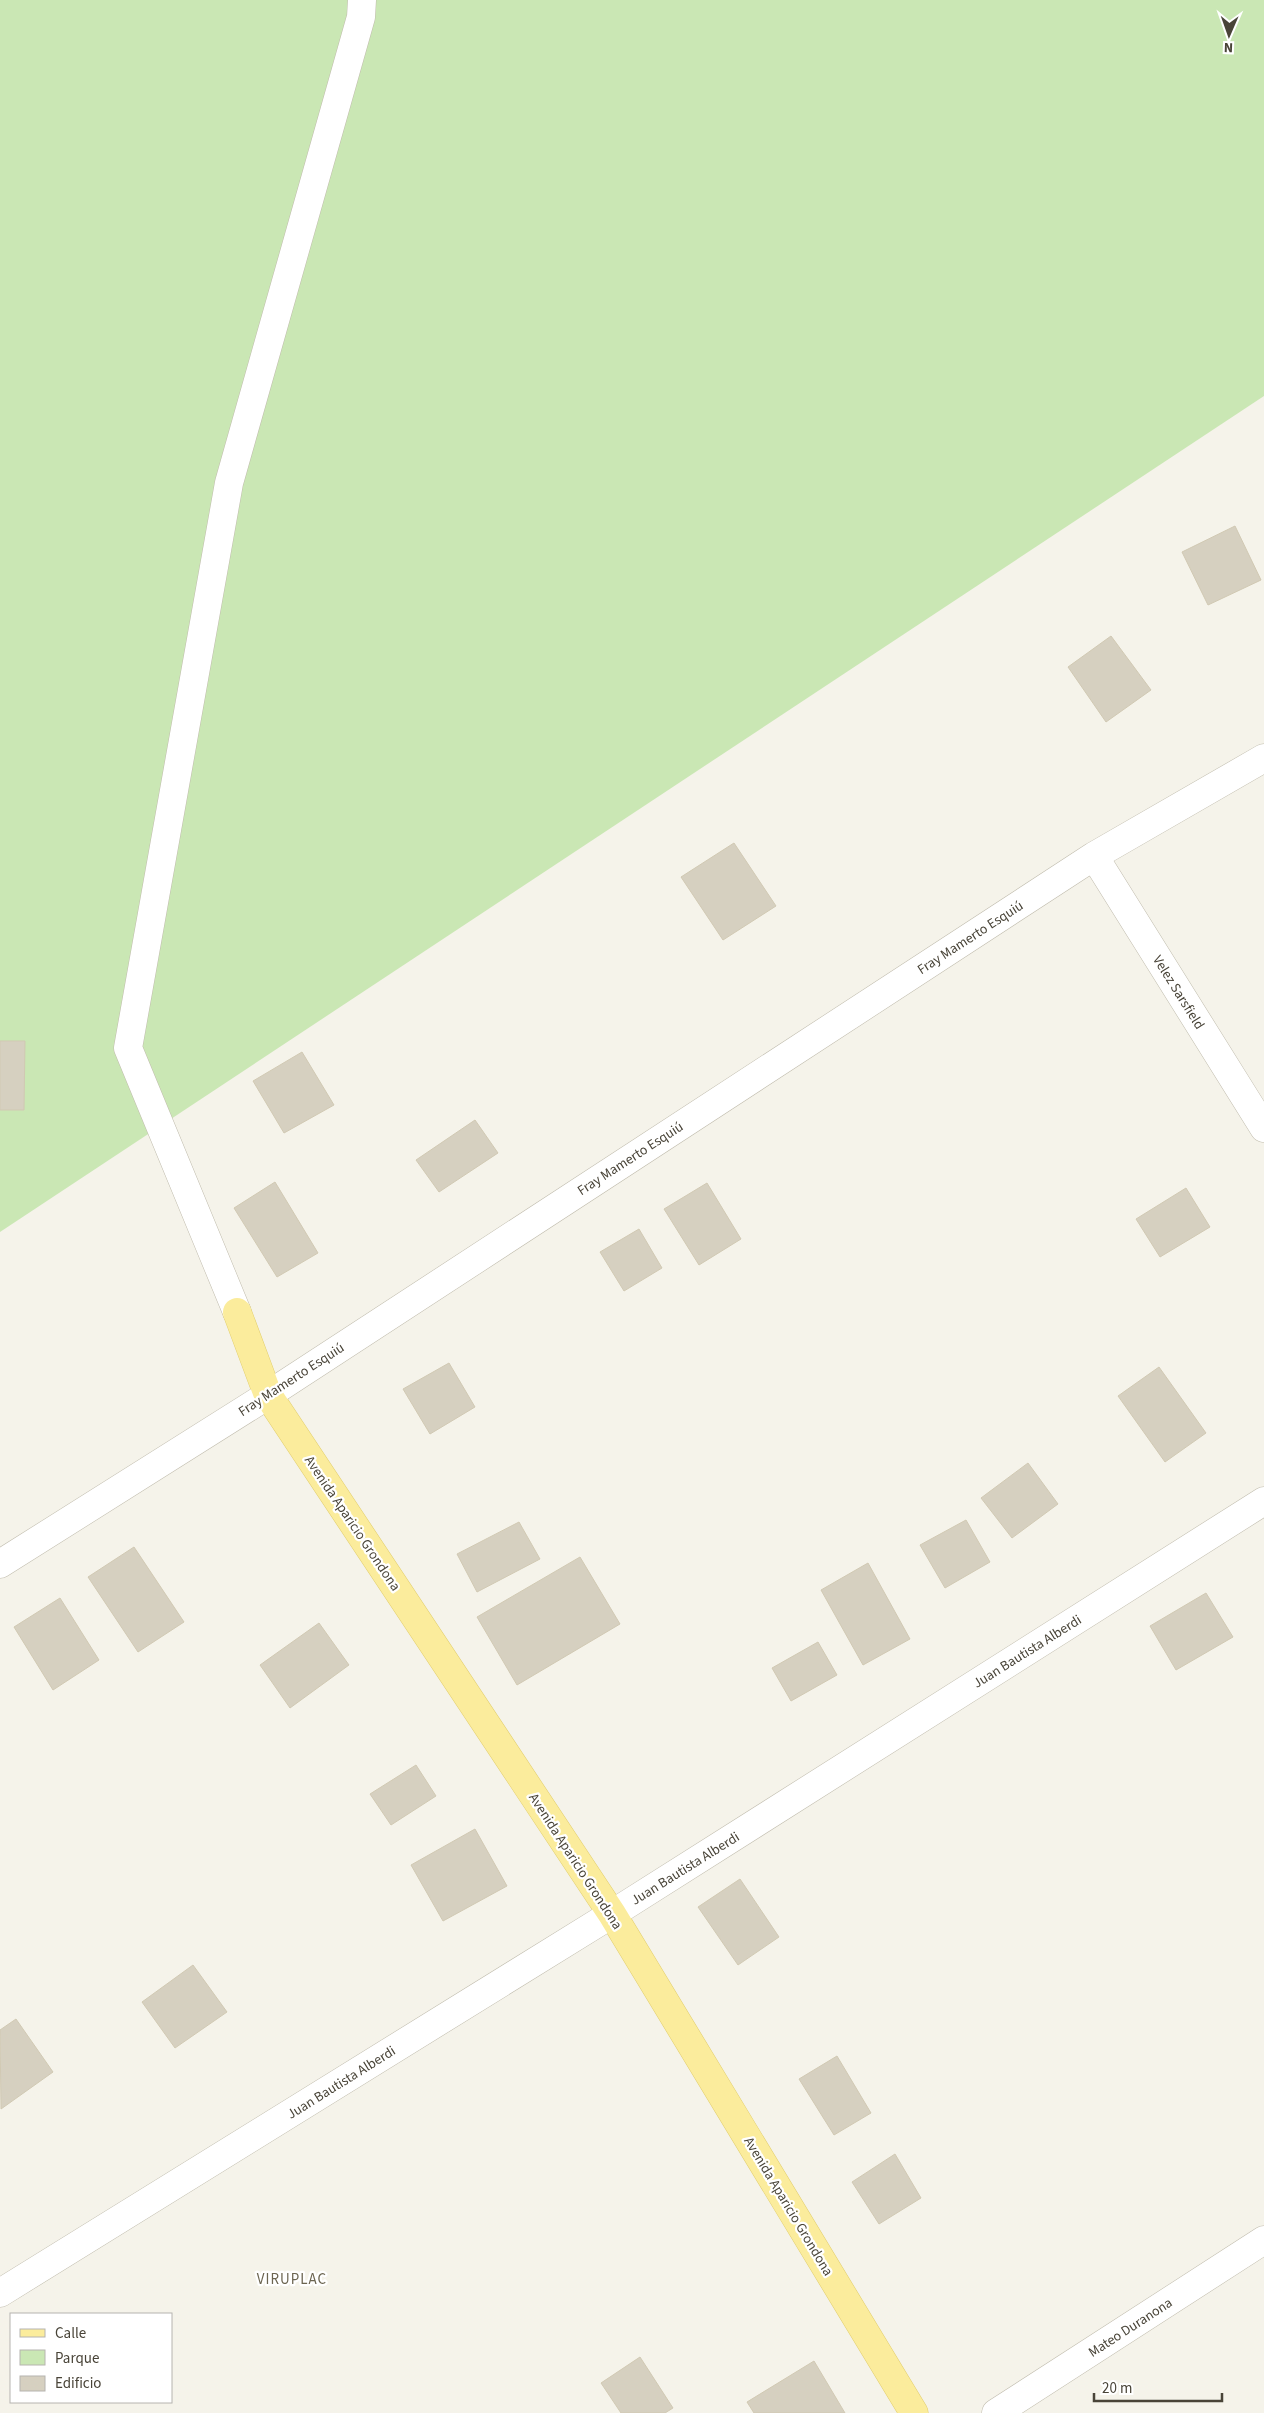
<svg xmlns="http://www.w3.org/2000/svg" width="1264" height="2413" font-family="'Source Sans 3',sans-serif">
<rect width="100%" height="100%" fill="#f5f3ea"/>
<path fill="#cae7b4" d="M0,0H1264V396L0,1232Z"/>
<path fill="#d6d0c0" stroke="#d1c9b3" d="M1235,526L1261,580L1208,605L1182,552Z
M1111,636L1151,690L1106,722L1068,667Z
M734,843L776,906L723,940L681,877Z
M0,1041H25L24,1110H0Z
M302,1052L334,1105L284,1133L253,1081Z
M475,1120L498,1153L439,1192L416,1160Z
M275,1182L318,1253L277,1277L234,1208Z
M707,1183L741,1239L699,1265L664,1209Z
M1186,1188L1210,1227L1160,1257L1136,1219Z
M639,1229L662,1268L624,1291L600,1252Z
M449,1363L475,1407L430,1434L403,1389Z
M1159,1367L1206,1433L1165,1462L1118,1396Z
M1028,1463L1058,1504L1012,1538L981,1498Z
M966,1520L990,1562L945,1588L920,1545Z
M519,1522L540,1559L477,1592L457,1554Z
M134,1547L184,1622L138,1652L88,1577Z
M580,1557L620,1624L517,1685L477,1617Z
M868,1563L910,1639L863,1665L821,1590Z
M1206,1593L1233,1637L1176,1670L1150,1626Z
M60,1598L99,1660L53,1690L14,1627Z
M319,1623L349,1665L290,1708L260,1665Z
M818,1642L837,1675L791,1701L772,1668Z
M416,1765L436,1796L391,1825L370,1794Z
M475,1829L507,1886L443,1921L411,1865Z
M740,1879L779,1937L738,1965L698,1907Z
M193,1965L227,2012L175,2048L142,2002Z
M16,2019L53,2072L1,2109L0,2030Z
M837,2056L871,2113L834,2135L799,2079Z
M895,2154L921,2198L879,2224L852,2182Z
M640,2357L673,2408L665,2413H621L601,2383Z
M814,2361L845,2413H754L747,2402Z"/>
<g fill="none" stroke-linecap="round" stroke-linejoin="round">
<g stroke="#c0bcad" stroke-width="29">
<path id="minor" d="M1094,856L1264,1128
M237,1312L128,1048L229,483L361,17L362,0
M0,1564L268,1395L1094,856L1264,758
M0,2293L612,1914L1264,1501
M996,2413L1264,2240"/>
</g>
<g stroke="#e1cd6c" stroke-width="29">
<path id="major" d="M237,1312L268,1395L612,1914L914,2413"/>
</g>
<use href="#minor" stroke="#fff" stroke-width="28"/>
<use href="#major" stroke="#fbec9c" stroke-width="28"/>
</g>
<g text-anchor="middle" stroke-width="4.5" stroke-linejoin="round" paint-order="stroke">
<g font-size="14" fill="#494438" stroke="#fff">
<text transform="translate(970 937) rotate(-33)" y="5">Fray Mamerto Esquiú</text>
<text transform="translate(1179 992) rotate(58)" y="5">Velez Sarsfield</text>
<text transform="translate(630 1158) rotate(-33)" y="5">Fray Mamerto Esquiú</text>
<text transform="translate(291 1379) rotate(-33)" y="5">Fray Mamerto Esquiú</text>
<text transform="translate(353 1523) rotate(56)" y="5">Avenida Aparicio Grondona</text>
<text transform="translate(1027 1651) rotate(-32)" y="5">Juan Bautista Alberdi</text>
<text transform="translate(576 1861) rotate(57)" y="5">Avenida Aparicio Grondona</text>
<text transform="translate(685 1868) rotate(-32)" y="5">Juan Bautista Alberdi</text>
<text transform="translate(341 2082) rotate(-32)" y="5">Juan Bautista Alberdi</text>
<text transform="translate(789 2206) rotate(59)" y="5">Avenida Aparicio Grondona</text>
<text transform="translate(1130 2327) rotate(-33)" y="5">Mateo Duranona</text>
</g>
<g font-size="15" letter-spacing="1" fill="#6b6450" stroke="#fff">
<text x="292" y="2284">VIRUPLAC</text>
</g>
</g>
<rect x="10" y="2313" width="162" height="90" fill="#ffffff" stroke="#b6b4af"/>
<rect x="20" y="2329" width="25" height="8" fill="#fbec9c" stroke="#b6b4af"/>
<text x="55" y="2338" font-size="15" fill="#494438">Calle</text>
<rect x="20" y="2350" width="25" height="15" fill="#cae7b4" stroke="#b6b4af"/>
<text x="55" y="2363" font-size="15" fill="#494438">Parque</text>
<rect x="20" y="2376" width="25" height="15" fill="#d6d0c0" stroke="#b6b4af"/>
<text x="55" y="2388" font-size="15" fill="#494438">Edificio</text>
<g transform="translate(1229 35) rotate(182)" stroke="#ffffff" stroke-width="4" paint-order="stroke">
<path d="M0-4L9 19L0 12L-9 19Z" fill="#494438"/>
<text y="-8" font-size="14" font-weight="bold" text-anchor="middle" fill="#494438">N</text>
</g>
<path d="M1094 2393v8h128v-8" fill="none" stroke="#494438" stroke-width="2.5"/>
<text x="1102" y="2393" font-size="15" fill="#494438" stroke="#ffffff" stroke-width="4" paint-order="stroke">20 m</text>
</svg>
